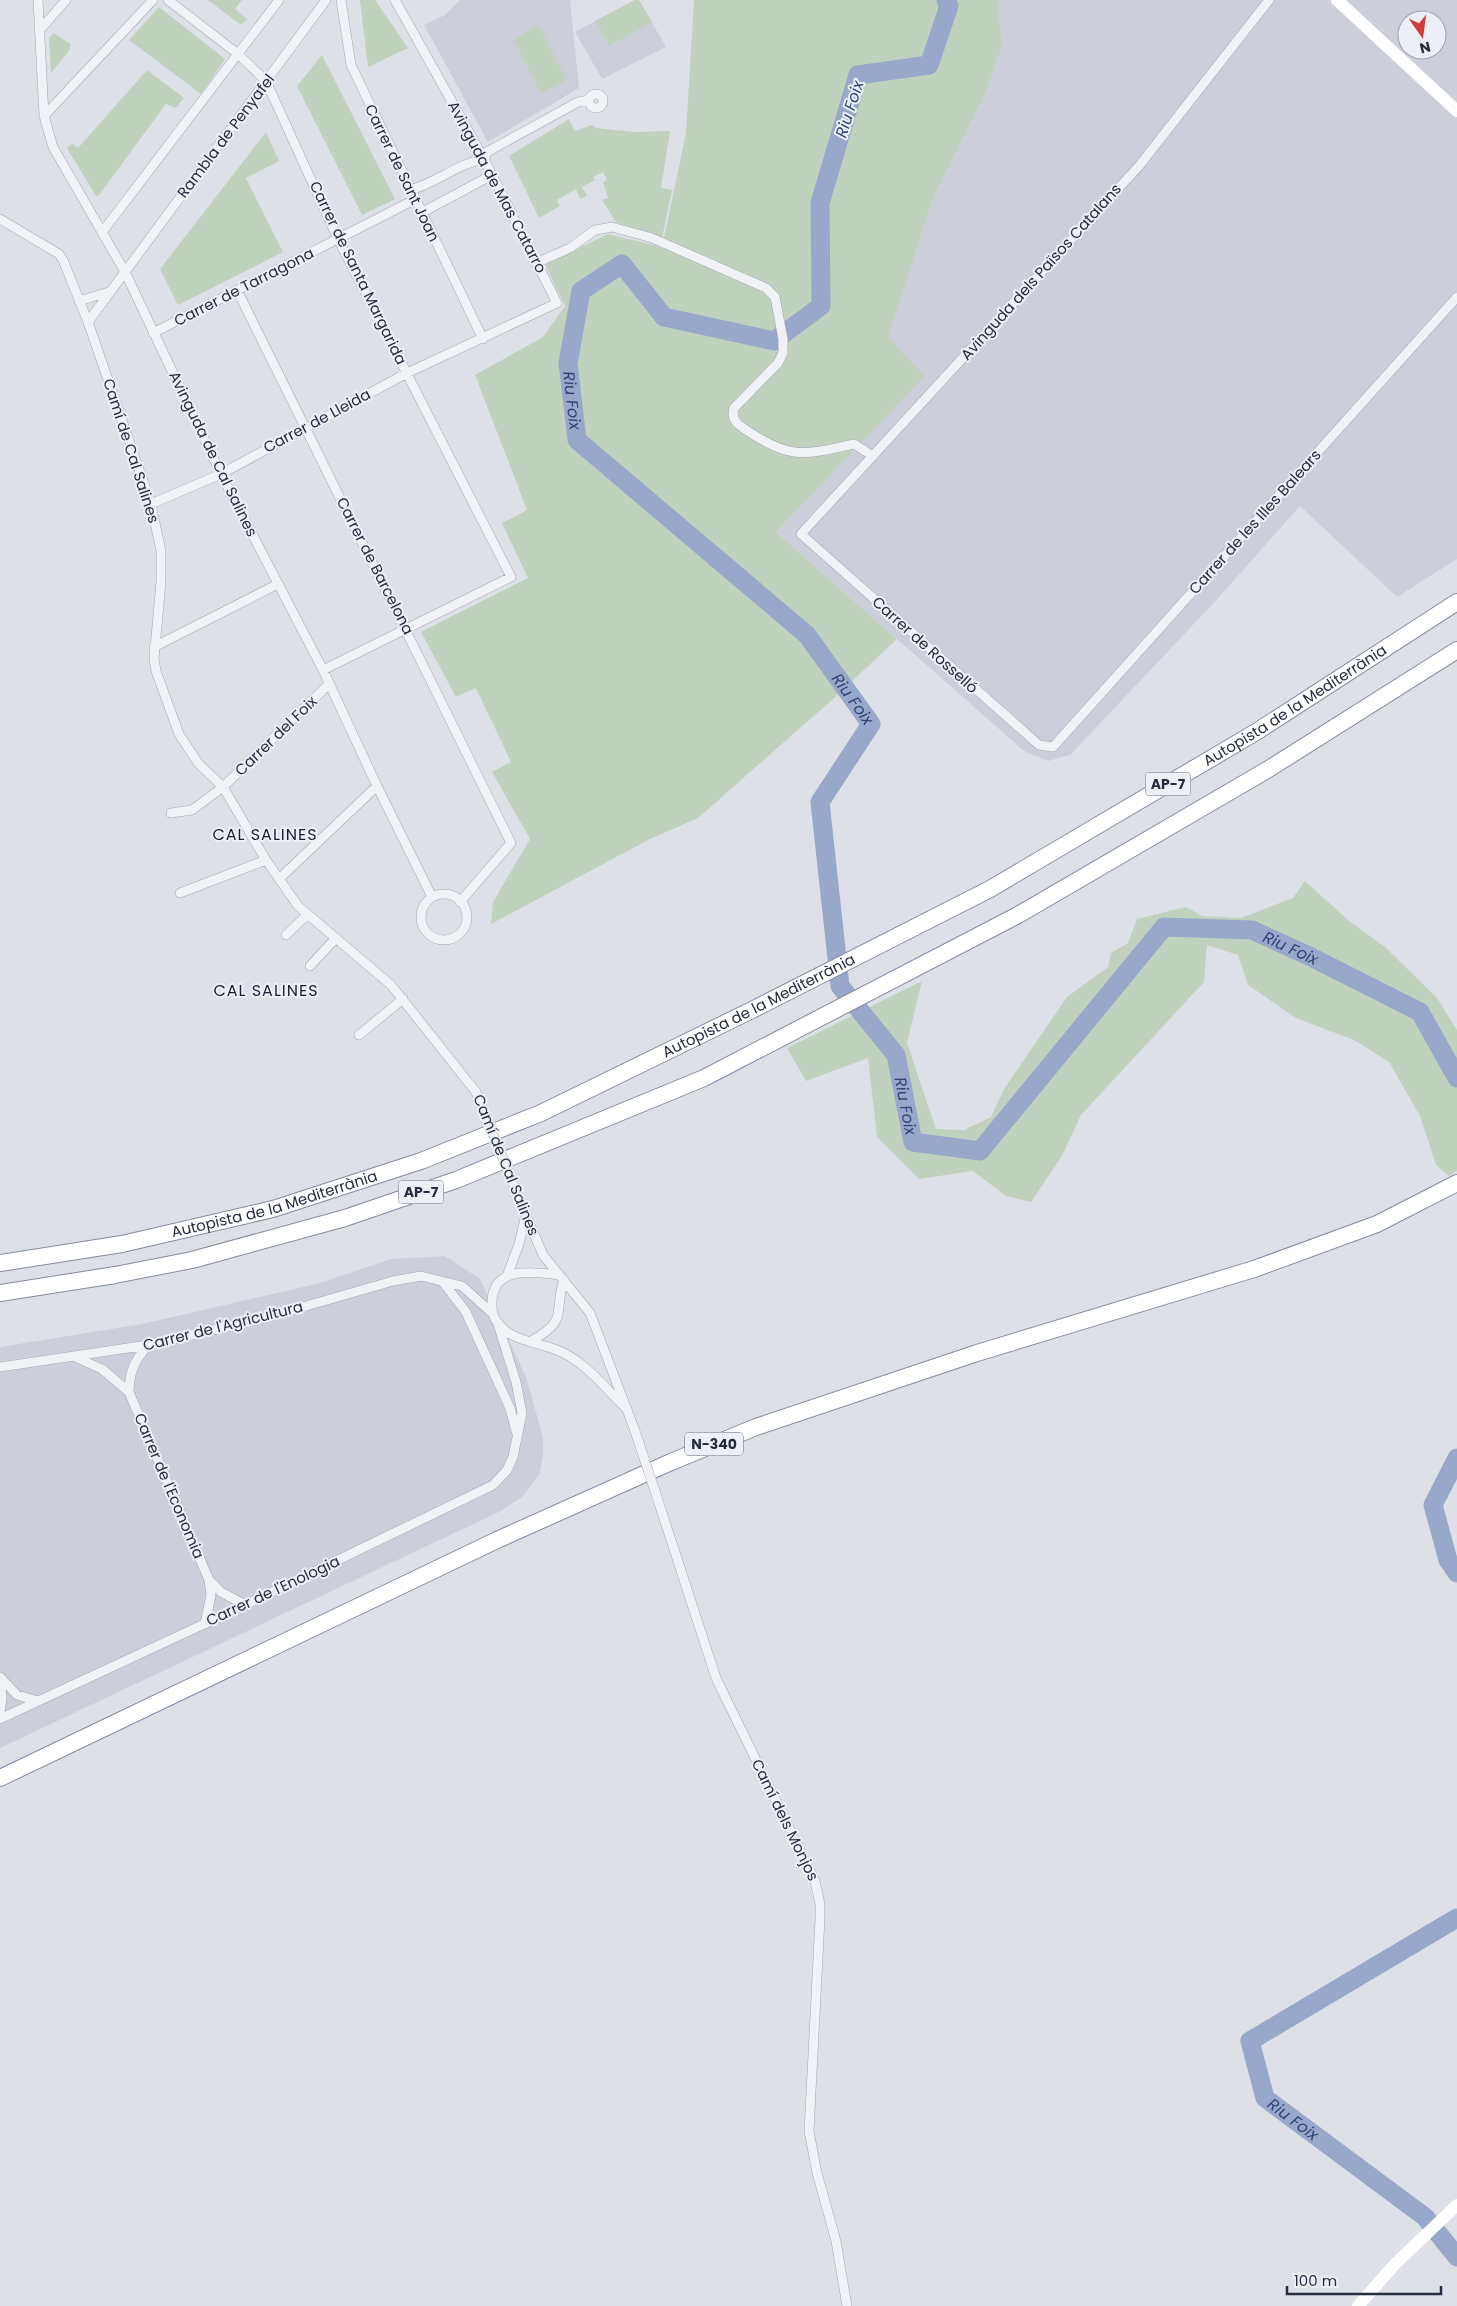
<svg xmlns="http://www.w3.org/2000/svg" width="1457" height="2306" font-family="Poppins,sans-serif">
<rect width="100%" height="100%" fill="#dee0e8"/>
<path fill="#cccfda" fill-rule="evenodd" d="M460,0H570L579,88L488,142L424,25L445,15Z
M635,0H639L666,47L602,79L575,32Z
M998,0H1457V559L1397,597L1300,506L1210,607L1070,755L1048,761L1025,752L776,532L865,438L838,411L916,252L934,196L987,90L1002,46ZM1407,20H1437V50H1407Z
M445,1256L480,1279L526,1377L543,1437V1455L540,1473L523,1496L501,1511L0,1748V1347L142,1324L320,1283L391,1259Z"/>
<path fill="#c0d2be" d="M208,0H242L235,9L247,19L241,25Z
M360,0H375L408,48L368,67Z
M635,0H639L652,22L609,46L595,21Z
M694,0H998L1002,46L987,90L934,196L888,337L925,376L776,532L897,639L833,699L698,818L648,840L491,924L493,902L530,839L492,772L511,762L476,688L456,697L421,632L528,578L502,523L527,510L475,375L543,337L565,306L545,265L608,234L658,246L664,238L686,133Z
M159,7L225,59L201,94L129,40Z
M539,25L567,80L541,93L513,40Z
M53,33L71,44L69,51L51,73L49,38Z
M322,55L395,199L362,215L297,86Z
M147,70L184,98L176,108L166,104L99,195L96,196L67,148L72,143L78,148Z
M569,119L575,131L592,125L596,128L634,132L670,131L661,188L672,190L662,238L616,222L602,200L608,198L603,182L607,180L603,172L593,177L595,180L582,187L587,196L580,199L576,189L557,200L560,206L539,218L509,156Z
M266,132L279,161L246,178L283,252L178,305L160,269Z
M1305,881L1348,920L1385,947L1437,998L1457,1030V1171L1449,1176L1436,1165L1420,1116L1389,1062L1354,1040L1296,1018L1248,985L1238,955L1207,945L1204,982L1081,1115L1062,1156L1031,1202L1006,1196L973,1171L919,1179L877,1137L868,1058L806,1081L787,1048L922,981L907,1043L936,1129L964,1130L991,1117L1004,1089L1067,997L1108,967L1111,953L1128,943L1137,919L1186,907L1202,916L1241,918L1293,898Z"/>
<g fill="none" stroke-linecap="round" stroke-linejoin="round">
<g stroke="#97a8ca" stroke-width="19">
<path id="s1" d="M946,0L949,6L929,65L858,75L820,203L821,306L774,341L664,317L622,264L581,291L568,363L577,440L807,635L871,724L820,802L840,986L896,1055L913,1142L980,1151L1164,927L1252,930L1309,956L1420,1012L1457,1078"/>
<path d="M1457,1458L1433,1505L1448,1560L1457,1573"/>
<path id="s2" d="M1457,1918L1250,2041L1265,2098L1425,2217L1457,2257"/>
</g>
<g stroke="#a3a6b2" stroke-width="10">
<path id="street" d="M38,0L44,116L53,147L125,272L221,474L323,670L377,786L432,897
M168,0L238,54L266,81L338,239L511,577L323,670
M341,0L351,65L483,339
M1269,0L1139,166L801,534L1039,745L1053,747L1457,297
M39,31L66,0
M589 101a7 7 0 1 1 14 0a7 7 0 1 1-14 0Z
M44,116L153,0
M484,159L487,152L578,102L589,100
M410,190C437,183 454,165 484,159
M421,213L492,175
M0,219L59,254L63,260L88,322L151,504L161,551V582L154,659L156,671L179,734L198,763L223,787L266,860L298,906L391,985L476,1092
M103,231L279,0
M536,263L570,248L595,230L612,227L652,238L766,288L775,297L783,339V353L778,363L734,408C731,420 737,424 746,430C791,460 804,455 854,444L873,456
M237,290L511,843L460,902
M79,301L109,292
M88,322L326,0
M153,333L414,200
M151,504L221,474L407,373L557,303L484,159L395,0
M154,647L278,584
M171,813L192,810L223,787L329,684
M279,879L377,786
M180,893L266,860
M421 917a23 23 0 1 1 46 0a23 23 0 1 1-46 0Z
M286,935L307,915
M310,966L335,939
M359,1035L403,999
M526,1215L543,1255L590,1313L634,1428
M559,1275C534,1272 493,1265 492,1302C492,1310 492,1316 498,1323C511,1341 537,1342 557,1350C585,1361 605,1388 627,1409
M507,1276L519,1244L526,1215
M443,1282L466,1312L510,1408L516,1431
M531,1341C570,1320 553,1312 564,1280
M75,1357L102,1369L129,1392L209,1580L211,1595L205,1624
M0,1367L148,1345L261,1319L393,1281L421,1276L462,1286L492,1313
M129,1392C129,1372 135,1360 148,1345
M657,1497L716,1678L815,1881L820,1904V1919L809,2131L817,2173L836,2241L847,2306
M209,1580L221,1592L245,1605
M0,1677L17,1695L38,1701
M0,1680L2,1698L0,1712
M0,1719L245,1605L493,1485L507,1470L513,1457L522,1413L516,1382L498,1324"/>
</g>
<g stroke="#848b9f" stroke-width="18">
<g id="highway">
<path id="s3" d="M0,1263L122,1244L273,1209L421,1161L541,1113L752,1010L990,889L1256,732L1457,602"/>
<path d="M0,1293L115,1275L192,1260L345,1218L456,1180L704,1078L1018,915L1267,770L1457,650"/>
<path d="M0,1778L497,1540L671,1462L756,1427L977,1353L1254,1269L1377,1224L1457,1183"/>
</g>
</g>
<use href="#street" stroke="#f1f2f6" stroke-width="9"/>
<path stroke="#fff" stroke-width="12" d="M1337,0L1457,111
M1358,2306L1396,2263L1457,2205"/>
<use href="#highway" stroke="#fff" stroke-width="16"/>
<g stroke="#a3a6b2" stroke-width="10" stroke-linecap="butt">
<path id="street-bridge" d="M476,1092L526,1215
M634,1428L657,1497"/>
</g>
<use href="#street-bridge" stroke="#f1f2f6" stroke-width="9"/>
</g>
<g text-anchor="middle" stroke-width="4" stroke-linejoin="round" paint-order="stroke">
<g fill="#edeff6" stroke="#626676" stroke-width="1">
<rect x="1145.5" y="772.5" width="45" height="23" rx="4"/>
<rect x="398.5" y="1180.5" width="45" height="23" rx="4"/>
<rect x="685" y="1432.5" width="58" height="23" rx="4"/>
</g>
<g font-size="14" font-weight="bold" fill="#262c3f">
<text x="1168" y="789">AP-7</text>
<text x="421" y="1197">AP-7</text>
<text x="714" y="1449">N-340</text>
</g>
<g font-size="15" fill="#262c3f" stroke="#edeff6">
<text transform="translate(226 136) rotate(-53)" y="5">Rambla de Penyafel</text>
<text transform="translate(402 173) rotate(64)" y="5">Carrer de Sant Joan</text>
<text transform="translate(497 187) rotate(62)" y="5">Avinguda de Mas Catarro</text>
<text transform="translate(1041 272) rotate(-48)" y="5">Avinguda dels Països Catalans</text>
<text transform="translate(358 273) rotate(64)" y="5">Carrer de Santa Margarida</text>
<text transform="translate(244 287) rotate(-27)" y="5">Carrer de Tarragona</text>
<text transform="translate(317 421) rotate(-28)" y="5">Carrer de Lleida</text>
<text transform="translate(131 451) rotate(72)" y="5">Camí de Cal Salines</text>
<text transform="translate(213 454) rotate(64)" y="5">Avinguda de Cal Salines</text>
<text transform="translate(1255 522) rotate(-48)" y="5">Carrer de les Illes Balears</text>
<text transform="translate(375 566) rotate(63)" y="5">Carrer de Barcelona</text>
<text transform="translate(925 645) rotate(42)" y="5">Carrer de Rosselló</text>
<text dy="5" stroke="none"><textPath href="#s3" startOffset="1421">Autopista de la Mediterrània</textPath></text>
<text transform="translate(276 736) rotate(-44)" y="5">Carrer del Foix</text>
<text dy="5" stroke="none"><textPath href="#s3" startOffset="806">Autopista de la Mediterrània</textPath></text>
<text transform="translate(506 1165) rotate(68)" y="5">Camí de Cal Salines</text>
<text dy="5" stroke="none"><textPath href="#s3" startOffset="281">Autopista de la Mediterrània</textPath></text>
<text transform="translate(223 1326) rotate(-14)" y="5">Carrer de l'Agricultura</text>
<text transform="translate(169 1486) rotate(67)" y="5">Carrer de l'Economia</text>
<text transform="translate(273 1591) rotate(-25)" y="5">Carrer de l'Enologia</text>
<text transform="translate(785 1820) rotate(64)" y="5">Camí dels Monjos</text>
</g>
<g font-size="16" font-style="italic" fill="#2f4475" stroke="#edeff6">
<text transform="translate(849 109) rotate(-72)" y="6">Riu Foix</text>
<text dy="6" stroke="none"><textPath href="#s1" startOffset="776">Riu Foix</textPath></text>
<text dy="6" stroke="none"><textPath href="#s1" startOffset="1196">Riu Foix</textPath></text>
<text dy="6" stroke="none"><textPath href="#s1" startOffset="2171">Riu Foix</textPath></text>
<text dy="6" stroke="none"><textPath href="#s1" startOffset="1646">Riu Foix</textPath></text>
<text dy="6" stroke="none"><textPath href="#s2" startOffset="335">Riu Foix</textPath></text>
</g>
<g font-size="16" letter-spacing="1" fill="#191d30" stroke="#edeff6">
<text x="265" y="840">CAL SALINES</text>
<text x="266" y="996">CAL SALINES</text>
</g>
</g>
<g transform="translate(1422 35) rotate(166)"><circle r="24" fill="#edeff6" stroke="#9da1ad"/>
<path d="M0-4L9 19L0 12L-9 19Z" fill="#d33c3d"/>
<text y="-8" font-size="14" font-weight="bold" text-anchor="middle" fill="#262c3f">N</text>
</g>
<path d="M1287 2286v8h154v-8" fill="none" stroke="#262c3f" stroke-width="2.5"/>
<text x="1294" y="2286" font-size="15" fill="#262c3f" stroke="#edeff6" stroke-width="4" paint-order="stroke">100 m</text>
</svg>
